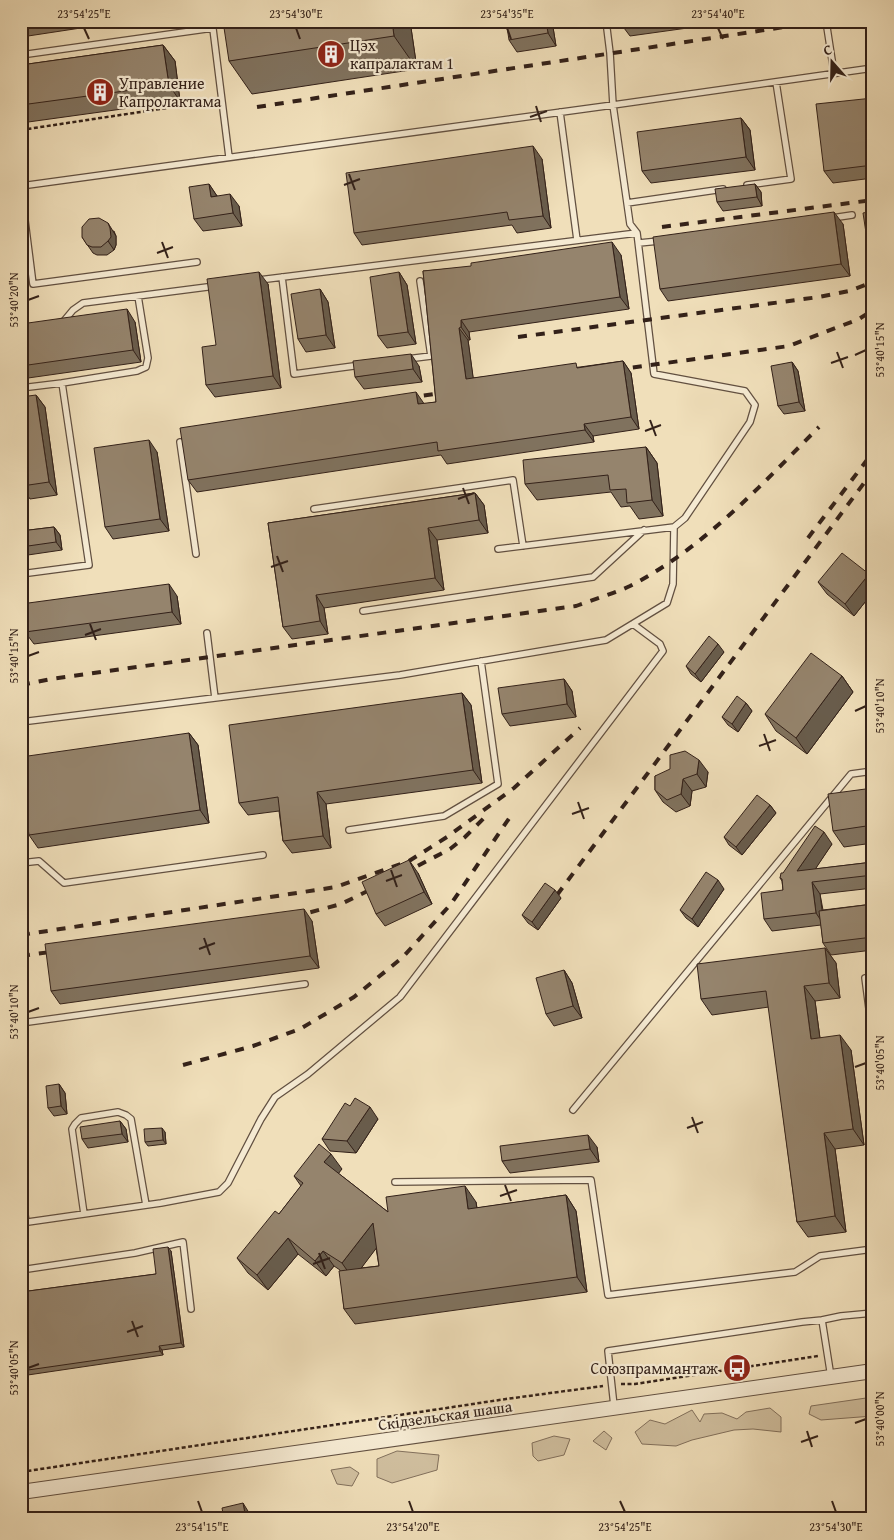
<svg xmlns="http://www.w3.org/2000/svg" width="894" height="1540" font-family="'Gentium Book Plus',serif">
<rect width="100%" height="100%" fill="#f0dfba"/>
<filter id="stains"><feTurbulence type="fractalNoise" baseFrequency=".004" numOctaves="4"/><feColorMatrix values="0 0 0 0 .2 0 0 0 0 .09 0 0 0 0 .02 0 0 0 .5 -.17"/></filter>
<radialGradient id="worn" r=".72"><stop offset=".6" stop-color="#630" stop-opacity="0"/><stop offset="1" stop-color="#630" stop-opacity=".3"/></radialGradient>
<path fill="#d0bf9f" stroke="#82705c" d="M873,1397V1416L821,1420L809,1414L811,1406Z
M770,1408L781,1417V1432L753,1429L734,1430L692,1440L676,1446L642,1444L635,1432L650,1420L665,1424L692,1410L700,1422L704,1414L722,1413L737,1419L746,1412Z
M604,1431L612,1438L606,1450L593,1441Z
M554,1436L570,1439L564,1455L538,1461L533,1456L532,1443Z
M397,1451L439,1455L437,1470L392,1483L377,1477V1459Z
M350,1467L359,1473L352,1486L337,1484L331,1470Z"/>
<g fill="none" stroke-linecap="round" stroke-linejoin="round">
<g stroke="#625041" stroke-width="8">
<path id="service" d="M212,21L229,157
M826,21L834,73
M21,55L213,28
M560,112L577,240
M747,185L791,179L776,82
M21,186L613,105L873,68
M21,189L33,284L197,262
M627,203L723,189
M832,218L852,215
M639,243L659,241
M282,277L294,374L361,365
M259,280L637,233
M63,322L73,310L83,303L215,286
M407,359L431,356L420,281
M62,383L137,371L146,367L148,358L138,296
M21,388L62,383L89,565L21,574
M180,442L196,554
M314,509L513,480L523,546
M498,549L674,527L685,518L750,422L755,405L745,391L654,374L637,233L630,224L613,105L610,53L606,21
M363,611L593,577L644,530
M207,633L215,698
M21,722L400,675L606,640L667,603L673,584L674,527
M349,830L444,816L498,784L481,661
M21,863L39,861L64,883L263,855
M865,978L873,1039
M21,1023L305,984
M573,1110L851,774L873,771
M395,1182L591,1180L608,1295L795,1272L820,1256L873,1249
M21,1186L26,1222
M84,1214L72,1129L75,1124L81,1118L118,1112L126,1115L131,1119L146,1205
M21,1223L161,1203L219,1192L228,1183L261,1119L275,1097L308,1074L400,997L663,651L660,644L633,624
M21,1270L135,1253L183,1242L191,1309
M822,1320L841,1316L873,1313
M614,1406L608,1351L802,1322L822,1320L831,1377"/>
</g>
<g stroke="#625041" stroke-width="16">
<path id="tertiary" d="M21,1492L873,1371"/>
</g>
<path stroke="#332119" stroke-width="2.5" stroke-dasharray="4 2.5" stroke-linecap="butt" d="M21,130L213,101
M621,1384H635L818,1356
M21,1472L506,1399L603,1386"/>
<use href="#service" stroke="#f5ead2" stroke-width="5.5"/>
<use href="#tertiary" stroke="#f5ead2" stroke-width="14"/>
<path stroke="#332119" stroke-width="4" stroke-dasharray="9 9" stroke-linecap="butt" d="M257,107L824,21
M662,227L873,200
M518,337L819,297L849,291L873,282
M615,370L789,346L859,319L873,310
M406,398L449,392
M808,538L873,452
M21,685L51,679L576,606C594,599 613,594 630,586C704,548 761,485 819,427
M402,874L450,849L465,837L489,813
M557,895L873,471
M293,917L341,904L378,886
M21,935L336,887L409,861L447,837L514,788L580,728
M21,956L58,951
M183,1065L253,1046L300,1029L354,997L403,957L451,904L510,817"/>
</g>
<path fill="#80725e" stroke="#332119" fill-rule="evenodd" d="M21,21H127L28,36L21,27Z
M410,21L417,69L252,94L229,61Z
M552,21L556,46L517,52L509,40Z
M621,21H738L630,36L621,24Z
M163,45L175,61L180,101L21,123V65Z
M873,98V178L833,183L824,171Z
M741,118L750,130L755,170L651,183L642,171Z
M542,159L551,228L517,233L512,225L362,245L354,233Z
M209,184L217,196L239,206L242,226L203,231L194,219Z
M755,184L761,192L762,206L723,211L717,202Z
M873,211V250H871L868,246Z
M843,224L850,276L668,301L660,289Z
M114,231L116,236V245L114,250L107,255H97L93,253L82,237Z
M621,255L629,309L469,332L470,340H468L473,378L580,367L623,361L631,373L639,429L593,436L594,442L447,464L441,455L197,492L188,480L424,404L436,402L423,271Z
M399,272L407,285L416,344L387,348L378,336Z
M268,284L281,388L215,397L206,385L216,345Z
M320,289L328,302L335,348L306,352L298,339Z
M135,322L141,362L21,379V324Z
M792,362L798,371L805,411L784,414L778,406Z
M419,366L422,382L364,389L355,377Z
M36,395L45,407L57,495L30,499L22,486Z
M646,447L657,463L663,516L639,519L630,506L621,507L611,492L537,500L525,484Z
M157,452L169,531L113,539L105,527Z
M475,493L484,505L488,533L437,540L444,590L324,608L328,634L292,639L283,627L268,523Z
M54,527L60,535L62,550L21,556V531Z
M873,580V592L854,616L827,594L818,582Z
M177,596L181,624L34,644L25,632Z
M724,652L701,682L691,674L686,666Z
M842,676L853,692L807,754L776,731L765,714Z
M564,679L572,691L576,717L510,726L502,714Z
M462,693L471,705L482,783L326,804L331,848L292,853L283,841L279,811L248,815L239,803Z
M746,703L752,711L738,732L728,725L722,717Z
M189,733L198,745L209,823L38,848L29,835Z
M708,772L706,787L692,791L690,806L676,812L663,802L655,790V776Z
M873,788V843L844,847L833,831Z
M770,805L776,813L742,855L729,845L724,837Z
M832,844L815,869L873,862V888L820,894L823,910L873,904V950L831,955L823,943L821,925L772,931L764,919L783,890L782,881L780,878L783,873Z
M418,873L432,904L385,926L376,914Z
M724,889L698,927L686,918L680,910Z
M561,898L538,930L528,923L522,915Z
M312,921L319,968L60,1004L51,991Z
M825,948L836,963L840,998L815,1001L820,1038L851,1050L864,1145L835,1149L846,1232L808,1237L797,1222L769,1007L712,1015L701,999Z
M564,970L572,983L582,1018L554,1026L546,1014Z
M59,1084L65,1093L67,1114L54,1116L48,1108Z
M350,1106L378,1119L356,1153L330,1151L322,1139Z
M120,1121L126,1129L128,1142L88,1148L82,1139Z
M165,1132L166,1144L148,1146L145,1142Z
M597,1147L599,1162L510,1173L502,1161Z
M342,1169L338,1173L388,1212L476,1202L477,1208L566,1195L576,1211L587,1292L355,1324L344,1309L340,1270L334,1266L326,1276L298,1254L268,1290L248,1273L237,1258L279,1214L301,1186L294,1176ZM376,1248L379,1266L361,1268Z
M171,1251L184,1347L162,1350L163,1355L21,1376V1292L156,1274Z"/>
<path fill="#685c4c" stroke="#332119" d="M392,21H410L417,69L394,36Z
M546,21H552L556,46L548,33Z
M163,45L175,61L180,101L169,85Z
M741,118L750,130L755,170L746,157Z
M533,146L542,159L551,228L543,216Z
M209,184L217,196L211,197Z
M755,184L761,192L762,206L757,197Z
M230,194L239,206L242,226L233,213Z
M834,212L843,224L850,276L841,264Z
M108,223L116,236V245L114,250L108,241Z
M612,242L621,255L629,309L620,297Z
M259,272L268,284L281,388L273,376Z
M399,272L407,285L416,344L408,332Z
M320,289L328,302L335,348L326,335Z
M127,309L135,322L141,362L133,350Z
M461,320L469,332L470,340L461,327Z
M459,328L468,340L475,391L466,379Z
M411,354L419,366L422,382L413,369Z
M623,361L631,373L639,429L631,417Z
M792,362L798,371L805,411L799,402Z
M416,392L425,405L418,404Z
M36,395L45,407L57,495L49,482Z
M584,424L593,436L594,442L585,430Z
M149,440L157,452L169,531L160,519Z
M646,447L657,463L663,516L652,500Z
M475,493L484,505L488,533L479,520Z
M54,527L60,535L62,550L56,542Z
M428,528L437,540L444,590L435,578Z
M869,574L873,580V592L854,616L845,604Z
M169,584L177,596L181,624L172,612Z
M316,595L324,608L328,634L320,621Z
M718,644L724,652L701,682L695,674Z
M842,676L853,692L807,754L796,738Z
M564,679L572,691L576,717L567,704Z
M462,693L471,705L482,783L473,770Z
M746,703L752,711L738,732L732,724Z
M189,733L198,745L209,823L200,810Z
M699,760L708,772L706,787L697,774Z
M683,779L692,791L690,806L681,794Z
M317,792L326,804L331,848L323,836Z
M770,805L776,813L742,855L736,847Z
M824,832L832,844L806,883L797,871Z
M409,860L418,873L432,904L424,892Z
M718,880L724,889L698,927L692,919Z
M812,882L820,894L824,925L816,913Z
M555,890L561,898L538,930L532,922Z
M304,909L312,921L319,968L310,956Z
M825,948L836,963L840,998L829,983Z
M564,970L572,983L582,1018L573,1006Z
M804,986L815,1001L822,1054L811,1039Z
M840,1035L851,1050L864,1145L853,1129Z
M59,1084L65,1093L67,1114L61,1106Z
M370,1107L378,1119L356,1153L347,1141Z
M120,1121L126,1129L128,1142L122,1134Z
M162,1128L165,1132L166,1144L163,1140Z
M824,1133L835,1149L846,1232L835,1216Z
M588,1135L597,1147L599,1162L590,1149Z
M331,1154L342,1169L335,1178L324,1162Z
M465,1186L476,1202L479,1224L468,1209Z
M566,1195L576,1211L587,1292L577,1277Z
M373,1223L384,1238L353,1279L342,1263Z
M288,1238L298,1254L268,1290L257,1275Z
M168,1247L171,1251L184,1347L181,1343Z
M323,1251L334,1266L326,1276L315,1261Z
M159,1346L162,1350L163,1355L160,1351Z
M243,1503L251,1516L252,1519H246Z"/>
<path fill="#95846d" stroke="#332119" d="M21,21H33L21,23Z
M223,21H392L394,36L229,61Z
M518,21H546L548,33L509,40L507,27L519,25Z
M621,21H639L621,24Z
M163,45L169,85L21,105V65Z
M873,98V165L824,171L816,104Z
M741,118L746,157L642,171L637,132Z
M533,146L543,216L509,220L507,212L354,233L346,173Z
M209,184L211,197L230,194L233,213L194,219L189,187Z
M755,184L757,197L717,202L715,189Z
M873,211V245L868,246L863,213Z
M834,212L841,264L660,289L653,237Z
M99,218L108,223L110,228L111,237L108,241L101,247H92L87,245L82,237V227L89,219Z
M612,242L620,297L461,320V327L459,328L466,379L576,363L577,368L623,361L631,417L584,424L585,430L438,451L437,442L188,480L180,428L416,392L418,404L436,402L423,271L471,266V263Z
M259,272L273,376L206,385L202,347L216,345L207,279Z
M399,272L408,332L378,336L370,277Z
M320,289L326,335L298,339L291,294Z
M127,309L133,350L21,366V324Z
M411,354L413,369L355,377L353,361Z
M792,362L799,402L778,406L771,366Z
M36,395L49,482L22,486L21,397Z
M149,440L160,519L105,527L94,448Z
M646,447L652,500L627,503L626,489L610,490L608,475L525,484L523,460Z
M475,493L479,520L428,528L435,578L316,595L320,621L283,627L268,523Z
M54,527L56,542L21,547V531Z
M842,553L869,574L845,604L818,582Z
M169,584L172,612L25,632L21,604Z
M709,636L718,644L695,674L686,666Z
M811,653L842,676L796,738L765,714Z
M564,679L567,704L502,714L498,688Z
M462,693L473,770L317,792L323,836L283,841L278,797L239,803L229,725Z
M737,696L746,703L732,724L722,717Z
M189,733L200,810L29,835L21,779V757Z
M685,751L699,760L697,774L683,779L681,794L667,800L655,790V776L670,769V755Z
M873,788V825L833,831L828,794Z
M757,795L770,805L736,847L724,837Z
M815,826L824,832L797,871L873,862V875L812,882L816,913L764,919L761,893L783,890L782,879L780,878L781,873H783Z
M409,860L424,892L376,914L362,882Z
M706,872L718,880L692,919L680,910Z
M545,883L555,890L532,922L522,915Z
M873,904V937L823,943L819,911Z
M304,909L310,956L51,991L45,944Z
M825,948L829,983L804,986L811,1039L840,1035L853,1129L824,1133L835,1216L797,1222L766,991L701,999L697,964Z
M564,970L573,1006L546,1014L536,978Z
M59,1084L61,1106L48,1108L46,1086Z
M355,1098L370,1107L347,1141L322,1139L345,1103L350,1106Z
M120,1121L122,1134L82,1139L80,1127Z
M162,1128L163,1140L145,1142L144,1129Z
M588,1135L590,1149L502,1161L500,1146Z
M319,1144L331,1154L324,1162L388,1212L386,1197L465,1186L468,1209L566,1195L577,1277L344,1309L339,1271L379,1266L373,1223L342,1263L323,1251L315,1261L288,1238L257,1275L237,1258L275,1211L279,1214L303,1183L294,1176Z
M168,1247L181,1343L159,1346L160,1351L21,1371V1292L156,1274L153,1249Z
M243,1503L246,1519H224L222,1508Z"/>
<path fill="none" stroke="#332119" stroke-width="2" d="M84,28L89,39M296,28L300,39M507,28L511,39M718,28L723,39M536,106L541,122M530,117L547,111M349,174L355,190M344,185L360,179M162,242L168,258M157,253L173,247M28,300L39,296M837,352L843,368M855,355L866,350M831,363L848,357M650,420L656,436M645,431L661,425M463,488L469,504M458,499L474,493M277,556L283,572M271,567L288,561M90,624L96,640M85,635L101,629M28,656L39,652M855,711L866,706M764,734L770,751M759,746L776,740M578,802L584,819M572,814L589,808M391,870L397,887M386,881L402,875M204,938L210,955M199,949L215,943M28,1012L39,1008M855,1067L866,1063M692,1117L698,1133M687,1128L703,1122M505,1185L511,1201M500,1196L517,1190M319,1253L325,1269M313,1264L330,1258M132,1321L138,1337M127,1332L143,1326M28,1368L39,1364M855,1423L866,1419M807,1431L812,1447M801,1442L818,1436M198,1501L202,1512M409,1501L413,1512M620,1501L625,1512M832,1501L836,1512"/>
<defs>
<g id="building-disc" transform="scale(1.4375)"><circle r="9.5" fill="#8f2418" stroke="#f5ead2"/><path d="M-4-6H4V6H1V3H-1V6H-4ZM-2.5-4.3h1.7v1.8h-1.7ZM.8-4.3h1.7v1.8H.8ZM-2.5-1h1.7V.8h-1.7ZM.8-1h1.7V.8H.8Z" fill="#fff"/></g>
<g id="bus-disc" transform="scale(1.4375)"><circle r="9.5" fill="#8f2418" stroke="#f5ead2"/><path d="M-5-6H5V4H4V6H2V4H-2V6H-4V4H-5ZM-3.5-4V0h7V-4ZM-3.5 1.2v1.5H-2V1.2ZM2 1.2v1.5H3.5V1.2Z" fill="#fff"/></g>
</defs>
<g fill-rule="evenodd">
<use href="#building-disc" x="331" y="54"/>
<use href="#building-disc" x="100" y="92"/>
<use href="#bus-disc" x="737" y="1368"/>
</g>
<g text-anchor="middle" stroke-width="4.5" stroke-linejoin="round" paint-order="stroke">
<g font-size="16" fill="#332119" stroke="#f5ead2" text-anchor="start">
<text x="350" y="51">Цэх<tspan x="350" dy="18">капралактам 1</tspan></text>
<text x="119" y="89">Управление<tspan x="119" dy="18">Капролактама</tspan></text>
<text x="718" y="1374" text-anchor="end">Союзпраммантаж</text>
</g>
<g font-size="16" fill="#332119" stroke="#f5ead2">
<text transform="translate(445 1415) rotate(-8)" y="6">Скідзельская шаша</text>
</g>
</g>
<rect width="894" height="1540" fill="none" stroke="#f0dfba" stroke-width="55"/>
<g transform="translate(832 62) rotate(340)" stroke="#f5ead2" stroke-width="4" paint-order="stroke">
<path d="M0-4L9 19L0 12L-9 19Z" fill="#332119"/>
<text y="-8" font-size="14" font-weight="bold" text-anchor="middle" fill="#332119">С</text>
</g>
<rect x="28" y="28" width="838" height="1484" fill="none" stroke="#332119" stroke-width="2"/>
<g font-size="12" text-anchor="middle" fill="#332119">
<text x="84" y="18">23°54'25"E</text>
<text x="296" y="18">23°54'30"E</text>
<text x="507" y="18">23°54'35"E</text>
<text x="718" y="18">23°54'40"E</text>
<text transform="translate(14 300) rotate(-90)" y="4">53°40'20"N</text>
<text transform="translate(880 350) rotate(-90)" y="4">53°40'15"N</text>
<text transform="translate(14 656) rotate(-90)" y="4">53°40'15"N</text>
<text transform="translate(880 706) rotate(-90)" y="4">53°40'10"N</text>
<text transform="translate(14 1012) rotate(-90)" y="4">53°40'10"N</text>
<text transform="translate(880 1063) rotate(-90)" y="4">53°40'05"N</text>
<text transform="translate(14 1368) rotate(-90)" y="4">53°40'05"N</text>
<text transform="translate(880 1419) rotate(-90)" y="4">53°40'00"N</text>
<text x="202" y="1531">23°54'15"E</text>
<text x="413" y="1531">23°54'20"E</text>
<text x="625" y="1531">23°54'25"E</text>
<text x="836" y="1531">23°54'30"E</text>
</g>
<rect width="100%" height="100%" filter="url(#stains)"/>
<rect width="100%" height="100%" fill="url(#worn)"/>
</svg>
